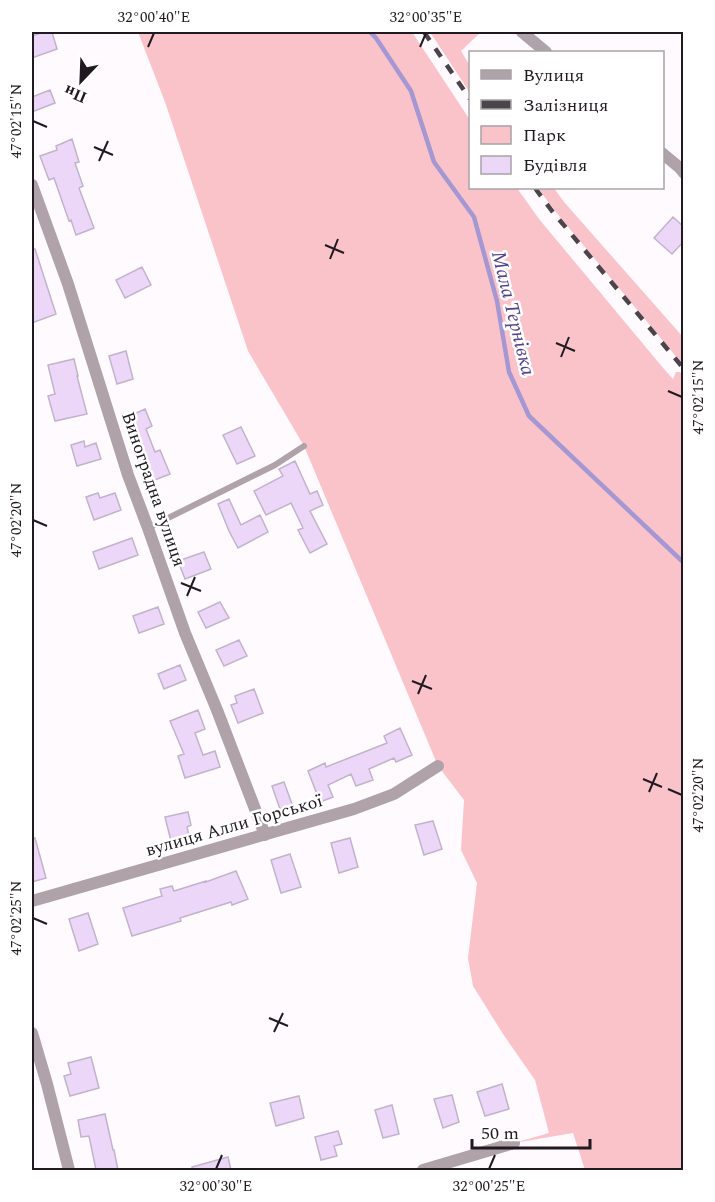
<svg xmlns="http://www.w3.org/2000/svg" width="715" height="1202" font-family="Spectral,serif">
<rect width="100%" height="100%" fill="#fffafe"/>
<path fill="#fac3ca" d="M138,32H412L470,120V188H517L539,219L664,369L673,379L676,372H680L683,376V1170H585L573,1133L514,1143L549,1133L535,1080L503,1034L473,986L468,958L477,883L461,850L464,800L438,766L304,446L248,351L165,102Z
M430,32H481L461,51L470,66V93Z
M538,188H554L564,202L683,337V365L555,211Z"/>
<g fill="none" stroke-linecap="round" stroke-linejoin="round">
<path stroke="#a497d2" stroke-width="4.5" d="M370,32L376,38L411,91L434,162L474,217L497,301L509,372L529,416L684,563"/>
</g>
<path fill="#edd7f9" stroke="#c1b3cb" stroke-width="1.5" d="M44,32H52L57,49L32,58V36Z
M50,90L55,103L32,112V97Z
M72,139L79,162L75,163L83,186L79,188L94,228L76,235L71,220L69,221L54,178L49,180L40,156L57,150L56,146Z
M673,217L684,227V241L672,254L654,238Z
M32,249H35L56,314L32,323Z
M142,267L151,285L125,298L116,280Z
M126,351L133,379L117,384L109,356Z
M74,359L78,376H77L87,414L55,421L48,396L55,394L48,365Z
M145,409L152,426L146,429L155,452L160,450L170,474L147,483L135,451L138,449L123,419Z
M241,427L255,456L237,464L223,435Z
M84,441L85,447L96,443L101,459L77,466L71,445Z
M295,461L310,494L317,491L323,505L310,511L327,544L310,553L298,530L303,528L291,503L266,515L254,491L283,476L279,469Z
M98,493L100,498L115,493L121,510L94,520L86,497Z
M229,499L241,525L260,515L268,532L238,548L229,531L218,504Z
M132,538L138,555L99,569L93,552Z
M204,552L211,569L185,579L178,561Z
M220,602L229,618L206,628L198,612Z
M158,607L164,624L139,633L133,616Z
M239,640L247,656L224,666L216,650Z
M180,665L186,680L164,689L158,674Z
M254,689L263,713L238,723L231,705L237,703L235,696Z
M198,710L205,729L195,733L203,755L215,751L220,767L185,778L178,756L184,754L170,721Z
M400,728L412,755L396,762L394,758L369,769L373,780L356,786L351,774L328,785L333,797L320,802L308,771L325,763L326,767L387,743L384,736Z
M284,782L292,804L280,809L272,786Z
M188,812L191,825L187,827L190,840L172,845L165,817Z
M433,821L442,849L424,855L415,825Z
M35,838L46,878L32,882V839Z
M350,838L358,867L339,873L331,843Z
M290,854L301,887L281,893L271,860Z
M236,871L248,899L232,905L231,902L180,918L181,921L132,936L123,908L162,896L160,889L172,886L174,891L206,881V882Z
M88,913L98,944L79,951L69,919Z
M91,1057L99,1088L70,1096L64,1076L71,1074L68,1063Z
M502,1084L509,1109L485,1116L477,1092Z
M452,1095L459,1122L443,1128L434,1099Z
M299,1096L304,1118L276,1126L270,1103Z
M392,1105L399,1134L383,1138L375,1110Z
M105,1114L113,1150H114L118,1170H96L89,1136L81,1137L78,1120Z
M338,1131L342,1144L334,1146L337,1156L321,1160L315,1137Z
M228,1157L231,1170H192V1167Z"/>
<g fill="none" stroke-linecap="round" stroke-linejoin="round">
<path stroke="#afa2a8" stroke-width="6" d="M148,528L275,465L304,446"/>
<path stroke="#afa2a8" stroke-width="12" d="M522,32L546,52
M662,153L680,168L684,173
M32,185L68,284L128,475L148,528L185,633L217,710L265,835
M32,901L354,809L394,794L438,766
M32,1033L47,1084L69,1170
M423,1170L514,1143"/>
<path stroke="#4b444a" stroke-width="4.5" stroke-dasharray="10 10" stroke-linecap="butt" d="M424,32L470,99
M535,188L552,211L684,369"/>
</g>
<path fill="none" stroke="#211920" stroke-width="2" d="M148,47L154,33M420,47L426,33M33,121L47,127M94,147L113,155M99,161L108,141M325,245L344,253M330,259L338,239M556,343L575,351M561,357L569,337M668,391L682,397M33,520L47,526M181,583L201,591M187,596L195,577M412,681L432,689M418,694L426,675M643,779L662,787M668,789L682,795M649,792L657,773M33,918L47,924M269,1018L288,1026M274,1032L283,1013M216,1169L222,1155M489,1169L495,1155"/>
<g text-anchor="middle" stroke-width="5" stroke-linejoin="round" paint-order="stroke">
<g font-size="18" fill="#211920" stroke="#fff">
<text transform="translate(154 489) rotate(71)" y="6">Виноградна вулиця</text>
<text transform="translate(234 825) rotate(-16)" y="6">вулиця Алли Горської</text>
</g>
<g font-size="20" font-style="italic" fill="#544088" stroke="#fff">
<text transform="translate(514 313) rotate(76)" y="7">Мала Тернівка</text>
</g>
</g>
<rect width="715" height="1202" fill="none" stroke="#ffffff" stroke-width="66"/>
<rect x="469" y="51" width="195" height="138" fill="#ffffff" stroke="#a6a3a6" stroke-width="1.5"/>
<rect x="481" y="70" width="30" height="9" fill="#afa2a8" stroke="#a6a3a6" stroke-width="1.5"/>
<text x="523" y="81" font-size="18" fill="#211920">Вулиця</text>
<rect x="481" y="100" width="30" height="9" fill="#4b444a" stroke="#a6a3a6" stroke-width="1.5"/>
<text x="523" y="111" font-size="18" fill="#211920">Залізниця</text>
<rect x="481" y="126" width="30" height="18" fill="#fac3ca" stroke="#a6a3a6" stroke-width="1.5"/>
<text x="523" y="141" font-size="18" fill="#211920">Парк</text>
<rect x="481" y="156" width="30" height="18" fill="#edd7f9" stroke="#a6a3a6" stroke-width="1.5"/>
<text x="523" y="171" font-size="18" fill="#211920">Будівля</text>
<g transform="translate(81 81) rotate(203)" stroke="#ffffff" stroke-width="4.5" paint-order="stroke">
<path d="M0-4.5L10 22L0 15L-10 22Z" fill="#211920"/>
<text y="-9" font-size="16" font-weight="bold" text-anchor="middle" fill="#211920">Пн</text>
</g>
<path d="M472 1139v9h118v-9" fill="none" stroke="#211920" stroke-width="3"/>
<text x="481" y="1139" font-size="18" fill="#211920" stroke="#ffffff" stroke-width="4.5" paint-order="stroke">50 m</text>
<rect x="33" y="33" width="649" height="1136" fill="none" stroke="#211920" stroke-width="2"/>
<g font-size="15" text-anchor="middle" fill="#211920">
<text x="154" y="22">32°00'40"E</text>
<text x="426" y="22">32°00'35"E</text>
<text transform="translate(16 121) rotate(-90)" y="5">47°02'15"N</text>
<text transform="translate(698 397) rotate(-90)" y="5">47°02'15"N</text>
<text transform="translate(16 520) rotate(-90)" y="5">47°02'20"N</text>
<text transform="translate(698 795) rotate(-90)" y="5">47°02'20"N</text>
<text transform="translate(16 918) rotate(-90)" y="5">47°02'25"N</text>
<text x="216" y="1191">32°00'30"E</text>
<text x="489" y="1191">32°00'25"E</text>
</g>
</svg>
